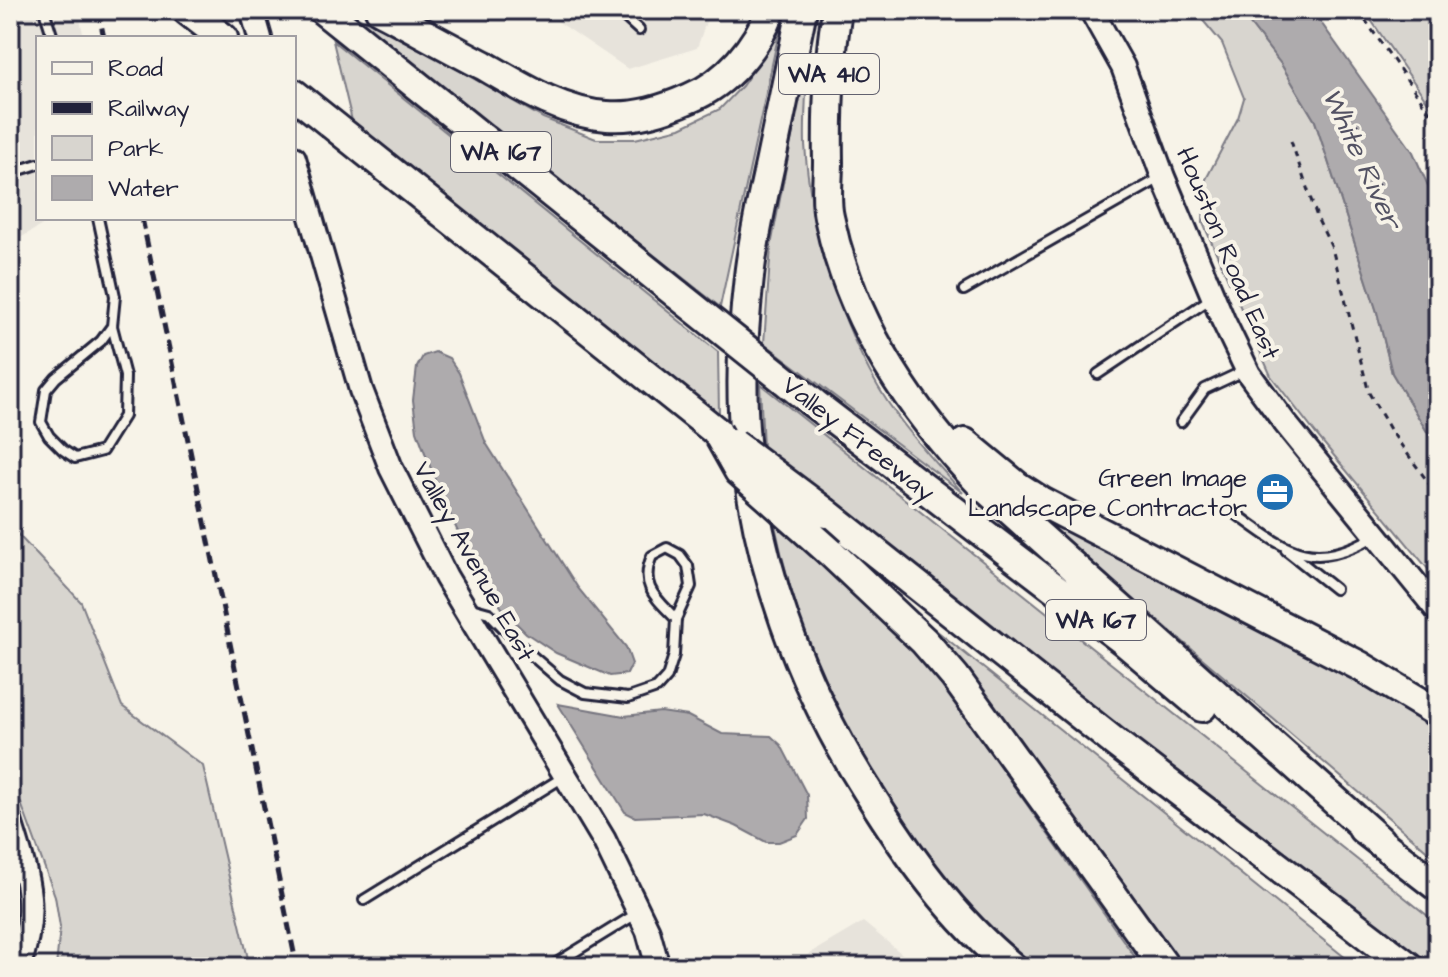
<svg xmlns="http://www.w3.org/2000/svg" width="1448" height="977" font-family="'Architects Daughter',sans-serif">
<rect width="100%" height="100%" fill="#f7f3e8"/>
<filter id="ink" filterUnits="userSpaceOnUse"><feTurbulence type="fractalNoise" baseFrequency=".0125" numOctaves="2"/><feDisplacementMap in="SourceGraphic" scale="16" xChannelSelector="R" yChannelSelector="G"/><feConvolveMatrix kernelMatrix="1 2 1 2 8 2 1 2 1" color-interpolation-filters="sRGB"/></filter>
<g filter="url(#ink)">
<path fill="#e7e3db" d="M10,10H78L84,38H38V218H54L10,244Z
M541,10H710L697,48L628,69Z
M863,922L918,967H787Z"/>
<path fill="#d8d5cf" stroke="#7d7c85" stroke-width="2" d="M343,10L404,39L543,118L596,139H635L680,128L720,109L742,86L779,32L720,307Z
M1194,10H1239L1281,64L1315,121L1377,312L1392,373L1438,450V581L1316,434L1271,376L1203,223L1205,181L1238,118L1244,98L1222,43Z
M1364,10H1438V117Z
M333,41L718,352L719,414L353,125Z
M808,52C807,83 804,114 805,144C810,230 845,344 896,414C916,442 940,467 963,493L764,343L771,246Z
M760,384L1438,924V967H1420L763,448Z
M1035,511C1111,555 1188,596 1267,635C1326,664 1386,689 1438,729V860L1104,574Z
M774,521L917,655L948,693L1142,967H1031C898,851 809,693 774,521Z
M10,526L81,602L122,706L203,766L250,967H56L60,927L55,896L10,773Z
M922,619L1357,967H1182L1026,749Z"/>
<path fill="#aeabad" stroke="#76747f" stroke-width="2" d="M1239,10H1312L1413,152L1438,208V450L1392,373L1377,312L1315,121L1281,64Z
M435,352L449,358L459,373L486,443L578,588L626,647L632,664L627,674L610,676L556,653L526,633L504,611L473,565L438,488L417,431L413,400L417,367L423,356Z
M558,704L624,716L661,712L688,716L722,734L771,736L781,745L807,795L808,819L797,835L779,842H766L736,826L704,814L635,817L625,812Z"/>
<g fill="none" stroke-linecap="round" stroke-linejoin="round">
<g stroke="#22223b" stroke-width="14">
<path id="lane" d="M44,10L53,38
M617,10L639,30
M10,173L38,164
M98,218L115,296L112,326L125,376L124,416L102,451L75,458L63,450L49,436L41,422L46,390L56,378L101,341L112,326
M964,290L1162,177
M1098,374L1213,297
M1181,422L1205,389L1246,370
M1228,508C1284,548 1308,575 1375,536
M1286,550L1335,589
M471,608L489,613L522,647L560,680L585,693L628,698L657,688L667,677L674,655L676,619L691,586L688,566L680,555L667,548L652,556C639,586 656,598 676,619
M364,900L565,776
M550,967L636,914"/>
</g>
<g stroke="#22223b" stroke-width="28">
<path id="secondary" d="M252,10L260,38
M1091,10L1123,67L1163,177L1223,320L1249,374L1285,423L1438,611
M294,158L361,390L391,468L446,577L604,840L648,931L658,967
M10,821C27,876 40,910 18,967"/>
</g>
<g stroke="#22223b" stroke-width="34">
<path id="highway" d="M187,10L223,38
M323,10L678,295
M380,10C414,28 448,47 483,65C521,87 562,113 607,116C637,118 663,110 690,98C727,83 757,47 771,10
M802,10C791,61 781,113 770,164C762,201 753,239 749,277C743,329 740,387 745,440C756,564 800,685 867,790C907,854 952,918 1012,967
M837,10C829,61 827,111 828,162C828,180 825,200 829,217C850,321 909,409 981,484L1379,840
M294,94L717,432
M812,402L1124,641L1202,707
M965,443L1017,486L1042,502L1360,666L1438,713
M826,513L1117,744L1409,967
M831,553L924,641L955,677L1165,967
M1363,829L1438,887"/>
</g>
<path stroke="#22223b" stroke-width="3" stroke-dasharray="6 6" stroke-linecap="butt" d="M1358,10L1438,124
M1291,141L1318,220L1332,248L1369,393L1391,431L1438,496"/>
<use href="#lane" stroke="#f7f3e8" stroke-width="8"/>
<use href="#secondary" stroke="#f7f3e8" stroke-width="22"/>
<use href="#highway" stroke="#f7f3e8" stroke-width="28"/>
<path stroke="#22223b" stroke-width="5" stroke-dasharray="12 6" stroke-linecap="butt" d="M98,10L104,38
M142,218L297,967"/>
<g stroke="#22223b" stroke-width="34" stroke-linecap="butt">
<path id="highway-bridge" d="M678,295L812,402
M717,432L739,471L831,553
M734,444L826,513"/>
</g>
<use href="#highway-bridge" stroke="#f7f3e8" stroke-width="28"/>
</g>
</g>
<defs>
<g id="office-disc" transform="scale(2)"><circle r="9.5" fill="#1f6fb2" stroke="#f7f3e8"/><path d="M-6-3h4V-5.5h4V-3h4V5H-6ZM-1-4.5V-3h2v-1.5ZM-6 0V1H6V0Z" fill="#fff"/></g>
</defs>
<g fill-rule="evenodd">
<use href="#office-disc" x="1275" y="492"/>
</g>
<g text-anchor="middle" stroke-width="8" stroke-linejoin="round" paint-order="stroke">
<g fill="#f7f3e8" stroke="#62616f" stroke-width="2">
<rect x="779" y="54" width="100" height="40" rx="6"/>
<rect x="451" y="132" width="100" height="40" rx="6"/>
<rect x="1046" y="600" width="100" height="40" rx="6"/>
</g>
<g font-size="24" font-weight="bold" fill="#22223b">
<text x="829" y="82">WA 410</text>
<text x="501" y="160">WA 167</text>
<text x="1096" y="628">WA 167</text>
</g>
<g font-size="26" fill="#22223b" stroke="#f7f3e8">
<text transform="translate(1229 253) rotate(67)" y="9">Houston Road East</text>
<text transform="translate(859 438) rotate(38)" y="9">Valley Freeway</text>
<text transform="translate(475 561) rotate(61)" y="9">Valley Avenue East</text>
</g>
<g font-size="26" fill="#22223b" stroke="#f7f3e8" text-anchor="end">
<text x="1247" y="486">Green Image<tspan x="1247" dy="30">Landscape Contractor</tspan></text>
</g>
<g font-size="28" font-style="italic" fill="#535263" stroke="#f7f3e8">
<text transform="translate(1363 158) rotate(65)" y="10">White River</text>
</g>
</g>
<rect width="1448" height="977" fill="none" stroke="#f7f3e8" stroke-width="40"/>
<rect x="20" y="20" width="1408" height="937" fill="none" stroke="#22223b" stroke-width="3" filter="url(#ink)"/>
<rect x="36" y="36" width="260" height="184" fill="#f7f3e8" stroke="#a29fa3" stroke-width="2"/>
<rect x="52" y="62" width="40" height="12" fill="#f7f3e8" stroke="#a29fa3" stroke-width="2"/>
<text x="108" y="76" font-size="24" fill="#22223b">Road</text>
<rect x="52" y="102" width="40" height="12" fill="#22223b" stroke="#a29fa3" stroke-width="2"/>
<text x="108" y="116" font-size="24" fill="#22223b">Railway</text>
<rect x="52" y="136" width="40" height="24" fill="#d8d5cf" stroke="#a29fa3" stroke-width="2"/>
<text x="108" y="156" font-size="24" fill="#22223b">Park</text>
<rect x="52" y="176" width="40" height="24" fill="#aeabad" stroke="#a29fa3" stroke-width="2"/>
<text x="108" y="196" font-size="24" fill="#22223b">Water</text>
</svg>
